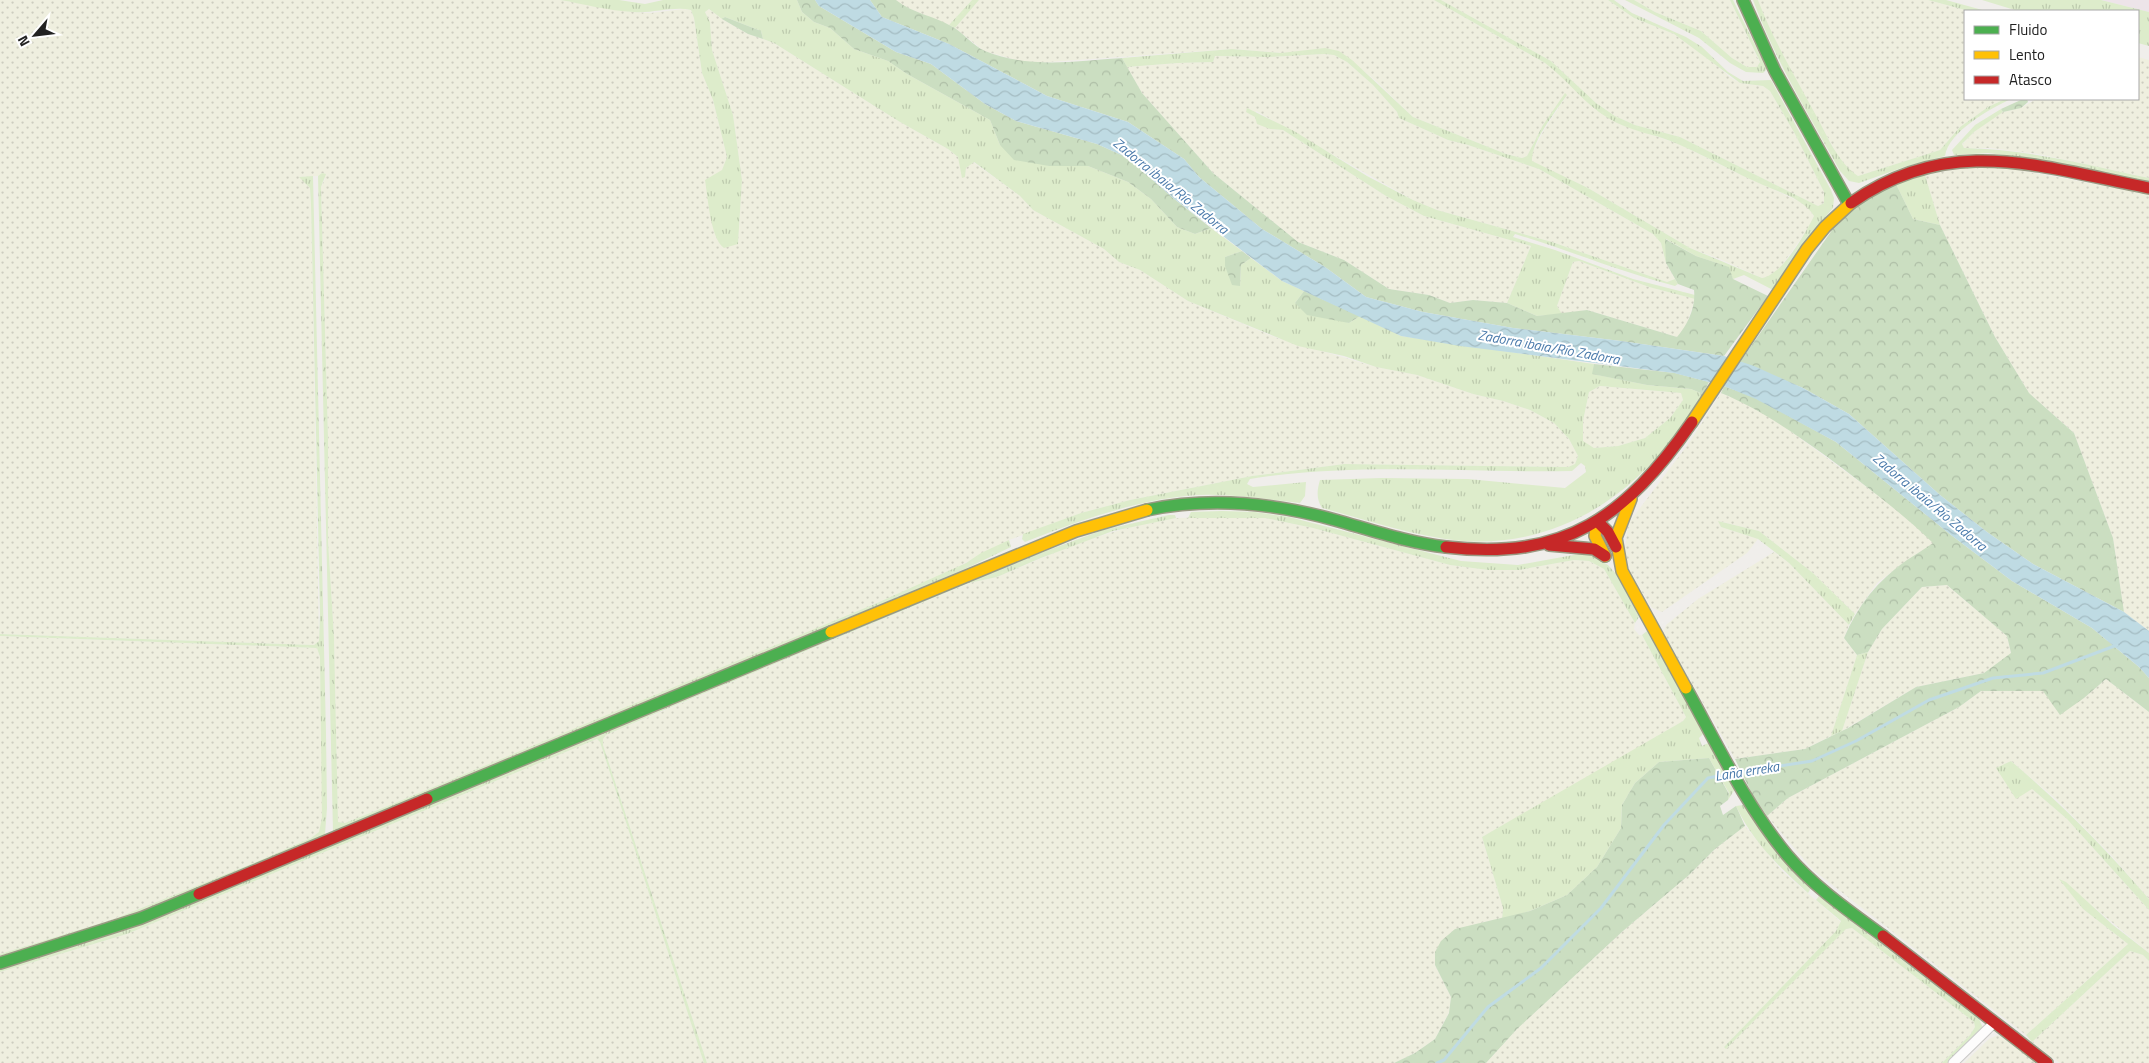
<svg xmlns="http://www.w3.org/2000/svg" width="2149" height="1063" font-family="'Titillium Web',sans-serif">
<defs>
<pattern id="farmland-dots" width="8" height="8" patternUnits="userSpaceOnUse" patternTransform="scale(1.25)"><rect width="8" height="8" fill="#efefdf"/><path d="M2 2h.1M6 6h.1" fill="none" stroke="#cdcdbf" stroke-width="1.8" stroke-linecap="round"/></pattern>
<pattern id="grass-tufts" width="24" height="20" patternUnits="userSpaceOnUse" patternTransform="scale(1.25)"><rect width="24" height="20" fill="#ddeccb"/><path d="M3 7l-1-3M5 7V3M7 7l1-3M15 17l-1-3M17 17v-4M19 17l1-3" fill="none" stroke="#bdcaae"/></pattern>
<pattern id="forest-crowns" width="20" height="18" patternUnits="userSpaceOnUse" patternTransform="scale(1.25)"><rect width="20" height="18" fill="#cbdec1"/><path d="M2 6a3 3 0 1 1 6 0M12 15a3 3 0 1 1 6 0" fill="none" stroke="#aebea6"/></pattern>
<pattern id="water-waves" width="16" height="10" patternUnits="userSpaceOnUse" patternTransform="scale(1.25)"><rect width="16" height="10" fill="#bfdbe3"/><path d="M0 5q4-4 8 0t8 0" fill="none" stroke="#a4bcc2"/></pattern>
</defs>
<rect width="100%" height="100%" fill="#f0eeeb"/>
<path fill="#ede4e9" d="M2101,0H2149V12Z"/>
<path fill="url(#farmland-dots)" d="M0,0H560L631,12L651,13L684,9L691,10L694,18L702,73L713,100L727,157L722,170L738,244L742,180L733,115L712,50L710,22L705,12L709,9L722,19L748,34L774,43L900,122L948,149L958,157L965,176L966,168L973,162L1020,196L1033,210L1104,249L1119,262L1140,270L1188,301L1277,338L1376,367L1417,375L1473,394L1503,401L1530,410L1554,423L1569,439L1578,456L1575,464L1568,467L1344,464L1252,476L1130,500L1081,513L1009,540L944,574L824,626L390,805L345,823L338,822L334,637L328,541V438L321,187L325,179L322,173L318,176L300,177L310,188L311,204L319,641L314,645L0,634Z
M896,0H972L949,25L903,6Z
M979,0H1434L1545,63L1560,73L1608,118L1625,126L1679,144L1735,172L1805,204L1814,216L1807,230L1779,269L1768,277L1762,278L1722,260L1690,248L1588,188L1531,161V155L1544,130L1567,95L1543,125L1527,156L1522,158L1506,154L1413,117L1376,81L1339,51L1281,53L1232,49L1035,63L1020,61L984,51L955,28Z
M1441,0H1608L1634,18L1674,34L1714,63L1731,78L1740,83L1763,86L1770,91L1795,134L1824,192V203L1818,206L1680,137L1635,125L1615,116L1596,103L1551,61Z
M1634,0H1730L1760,63L1757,67H1747L1732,58L1701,31L1655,12Z
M1758,0H1928L1969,11H1965V99H2005L1988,107L1960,127L1940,150L1858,176L1849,170L1838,156L1794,77L1764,18Z
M1324,54L1334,55L1347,62L1373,85L1397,112L1399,118L1448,140L1468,145L1539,169L1653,234L1661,243L1666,263L1675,279L1667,282L1552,242L1437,210L1413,200L1256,111L1255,117L1270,129L1283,130L1386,196L1424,216L1531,246L1507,303L1473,300L1450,303L1429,295L1389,289L1344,260L1298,242L1213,173L1142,93L1127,67L1178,63L1213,62L1215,56L1268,57Z
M2138,57L2149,60V178L2038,154L1990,148H1964L1962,145L1974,132L1996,116L2003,112L2021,108L2036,99H2138Z
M1968,167H2002L2149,194V631L2124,612L2113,538L2074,433L2029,393L1995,337L1940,225L1925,175Z
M1579,261L1649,287L1695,299L1686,326L1677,337L1587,310L1562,314L1557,306L1573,262Z
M1600,386L1681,393L1683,400L1670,418L1645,438L1618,446L1594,448L1582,441L1583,421L1589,392Z
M1721,393L1746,403L1778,422L1902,513L1934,543L1906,561L1877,583L1855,614L1813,573L1759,531L1719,521L1721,527L1758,539L1747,553L1662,612L1652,608L1630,573L1625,549L1628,524L1689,443Z
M1223,517L1265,518L1313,528L1450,565L1488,570H1519L1574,560L1589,561L1604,569L1635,623L1634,629L1639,635H1642L1686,717L1683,721L1592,775L1482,837L1503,908L1502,919L1483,922L1435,965L1451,997L1449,1012L1435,1039L1415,1053L1394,1063H707L603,745V739L606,735L969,583L997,577L1080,542L1134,526L1176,518Z
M1774,552L1789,563L1849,625L1844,638L1857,655L1831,736L1805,749L1735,759L1663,633L1666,625L1698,599Z
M1947,585L2007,636L2011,654L1984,673L1916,687L1842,731L1868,652L1882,629L1922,587Z
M0,636L317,648L320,657L322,727V818L320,832L311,838L256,862L114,919L0,954Z
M2106,679L2149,712V899L2111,855L2057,800L2011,761L1997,768L2032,789L2067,819L2149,910V953L2060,879L2083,909L2128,944L2026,1035L1813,870L1767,816L1788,798L1959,707L1981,691H2044L2084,698Z
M597,739L600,742L704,1063H0V972L127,934Z
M1745,826L1782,871L1841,922L1836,931L1724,1047L1727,1048L1845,929L1852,928L1974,1022L1975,1027L1970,1035L1942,1063H1486L1517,1029L1623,931L1689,875L1715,849Z
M2130,951L2143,955L2149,961V1063H2060L2032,1042Z
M1998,1035L2015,1046L2037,1063H1964L1989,1039Z"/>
<path fill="url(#grass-tufts)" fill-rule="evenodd" d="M560,0H619L645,4L663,0H797L802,12L814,22L830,28L854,49L888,61L907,74L990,120L1000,145L1049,166H1088L1128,182L1151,199L1177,227L1195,234L1211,228L1242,251L1225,257L1240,286L1241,265L1251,258L1282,281L1304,291L1295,303L1349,323L1360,316L1401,336L1594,364L1593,374L1647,385L1691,389L1703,394C1693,409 1684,424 1673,438C1622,505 1548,547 1463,541C1415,537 1368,520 1322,508C1316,499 1317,490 1320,480L1381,478L1468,479L1565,488L1586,472L1585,466L1581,463L1572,471C1465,473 1356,462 1250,479L1247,484L1253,487L1306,482L1305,496L1300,503C1263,499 1223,492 1186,496C1133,501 1073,523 1025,542L1022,539L1023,534L1081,513L1130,500L1252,476L1344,464L1568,467L1575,464L1578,456L1569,439L1554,423L1530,410L1503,401L1473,394L1417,375L1376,367L1344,356L1298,346L1188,301L1140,270L1119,262L1104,249L1033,210L1020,196L974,162L966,168L965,177L962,178L958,157L948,149L900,122L774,43L763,39L761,31L725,17L722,19L709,9L705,12L710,22L712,50L733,115L742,180L738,244L724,248C710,238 708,197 705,180L722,170L727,157L713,100L702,73L694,18L691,10C673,6 652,14 633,12C609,11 584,4 560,0ZM1600,386L1681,393L1683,400L1670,418L1645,438L1618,446L1594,448L1583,441V421L1589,392Z
M972,0H979L955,28L949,25Z
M1434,0H1441L1551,61L1596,103L1615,116L1635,125L1680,137L1818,206L1824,203V192L1795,134L1770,91L1763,86L1740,83L1674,34L1634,18L1608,0H1614L1632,13L1686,37L1702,47L1728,72L1743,81L1771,80L1831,190L1834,198L1833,208L1812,233L1773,290L1744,275L1733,279L1728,267L1696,256L1666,239V263L1661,243L1653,234L1539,169L1468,145L1448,140L1399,118L1397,112L1373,85L1347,62L1334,55L1324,54L1268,57L1215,56L1213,62L1178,63L1127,67L1122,58L1232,49L1281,53L1325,48L1339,51L1352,60L1413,117L1506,154L1522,158L1527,156L1543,125L1565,93L1567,95C1556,111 1531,142 1532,161L1588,188L1690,248L1762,278C1782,275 1805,234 1814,216C1804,199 1781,193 1763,185C1735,173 1708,157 1680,145C1657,134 1630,132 1608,118C1584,104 1567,79 1545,63Z
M1625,0H1634L1655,12L1701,31L1732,58L1747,67H1757L1760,62L1730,0H1733L1767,69L1763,73L1746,72L1730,63L1699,38Z
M1753,0H1758C1772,38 1794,74 1813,110C1826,132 1836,161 1858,176L1940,150L1960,127L1988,107L2005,99H2011C1990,109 1949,131 1945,156L1907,166L1859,183L1849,181L1840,171C1809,115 1775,60 1753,0Z
M1928,0H1946L1986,11H1969Z
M1982,0H2101L2149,12V46L2138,43V11H2018Z
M1247,108L1294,131L1367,176L1413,200L1437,210L1552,242L1667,282L1675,279L1678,284L1675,286C1621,272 1568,250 1515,234L1513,237L1555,250L1633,279L1695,295V299L1649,287L1579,261L1573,262L1557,306L1562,314L1537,316L1507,303L1531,246L1424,216L1386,196L1283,130L1270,129L1257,124L1255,117L1246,112Z
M2001,109L2003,112L1974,132L1962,144L1964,148C2027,149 2088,165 2149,178V182L2044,160L1988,153L1954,155L1952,150L1975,125Z
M322,173L326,174L321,187L328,438V541L334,637L338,822L345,823L390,805L877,603L966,563L981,553L1009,540L1011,547L965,569L333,832L318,176Z
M1925,175L1940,225L1913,219L1896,184Z
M313,176L326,733L327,808L325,834L321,838L136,914L0,958V954L114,919L256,862L311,838L319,832L322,818L320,657L317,648L0,636V634L314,645L319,641L320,614L311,204L310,188L299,177Z
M1222,511L1255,512L1289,517L1461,561L1518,565L1579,554L1590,555L1608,565L1617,575L1639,617L1635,623L1604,569L1589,561L1574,560L1519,570H1488L1450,565L1313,528L1265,518H1188L1191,512Z
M1169,515H1175L1176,518L1113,531L1041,558L997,577L969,583L657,713L606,735L603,739V745L707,1063H704L700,1051L600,742L597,739L127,934L0,972V968L128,928L978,576L1103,530Z
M1718,521L1759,531L1813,573L1855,614L1849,625L1789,563L1758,539L1721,527Z
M1647,631L1704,733L1699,738L1702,746L1708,743L1735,789L1728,800L1729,793L1709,758L1659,762L1635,783L1622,805L1621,828L1597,867L1567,895L1530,911L1502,919L1503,908L1482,837L1683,721L1686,717L1642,635Z
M1868,652L1842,731L1831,736L1857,655Z
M2011,761C2063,805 2105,848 2149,899V910L2067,819L2032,789L2016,799L1996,768Z
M1743,805L1778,855L1811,888L1808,893C1780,868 1752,841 1736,806Z
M2059,879L2066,882L2113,925L2149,953V961L2143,955L2130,951L2032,1042L2026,1035L2128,944L2083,909Z
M1819,896L1979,1019L1983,1028L1948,1063H1942L1970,1035L1975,1027L1974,1022L1852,928L1846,929L1726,1049L1724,1047L1836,931L1841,921L1816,900Z"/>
<path fill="url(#forest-crowns)" d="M797,0H815L819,6L896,52L931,64L985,104L1016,121L1097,144L1128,158L1173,198L1211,228L1195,234L1177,227L1151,199L1128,182L1088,166H1049L1014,160L1000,145L990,120L907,74L888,61L854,49L830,28L814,22L802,12Z
M870,0H896C912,13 934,16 951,26C963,32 973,46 985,51C1029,69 1076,61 1122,58L1142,93L1213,173L1298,242L1344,260L1389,289L1429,295L1450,303L1473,300L1507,303L1537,316L1587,310L1677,337C1688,324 1696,307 1694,290L1678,284L1666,263L1665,239L1696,256L1729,267L1733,279L1768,296L1724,356L1621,341L1513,328L1423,312L1366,297L1325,267L1262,229L1199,177L1184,159L1128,122L1047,96L949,44L882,17Z
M725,17L761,31L763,39L748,34L722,19Z
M2023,99H2027L2028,102L2021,108L2003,112L2001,109Z
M1896,184L1913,219L1940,225L1995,337L2029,393L2074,433L2113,538L2124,612L2033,564L1987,532L1940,495L1849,414L1803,388L1740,362L1837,223L1861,202Z
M1242,251L1251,258L1241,265L1240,286L1232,285L1225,266V257Z
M1304,291L1360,316L1349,323L1307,315L1295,303Z
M1594,364L1675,373L1709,382L1703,394L1691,389L1647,385L1592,374Z
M1724,386L1756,398L1836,442L1951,535L2012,581L2092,628L2139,667L2149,678V712L2106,679L2084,698L2060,715L2043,691H1981L1959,707L1788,798L1767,816L1753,796L1735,759L1805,749L1848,728L1916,687L1984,673L2011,653L2007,636L1947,585L1922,587L1882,629L1868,652L1857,655L1844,638C1857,606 1878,580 1907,560C1916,554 1925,549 1933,543C1900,511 1863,484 1826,456C1792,432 1760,409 1721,393Z
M1709,758L1729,794L1728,800L1720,806L1723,815L1736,806L1745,826L1715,849L1689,875L1623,931L1517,1029L1486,1063H1394L1415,1053L1435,1039L1449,1013L1451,997L1435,965V952L1441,941L1455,929L1530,911L1567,895L1597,867L1621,828L1622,805L1635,783L1659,762Z"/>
<path fill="url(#water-waves)" d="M815,0H870L882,17L949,44L1047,96L1128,122L1184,159L1199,177L1262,229L1325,267L1366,297L1423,312L1513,328L1621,341L1724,356L1754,366L1803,388L1849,414L1940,495L1987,532L2033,564L2124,612L2149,631V678L2139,667L2092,628L2012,581L1951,535L1836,442L1756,399L1724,386L1674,373L1460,346L1401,336L1282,281L1173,198L1128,158L1097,144L1016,121L985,104L931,64L896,52L819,6Z"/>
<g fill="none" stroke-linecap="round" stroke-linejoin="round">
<path stroke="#bfdbe3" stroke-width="3" d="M1735,773L1812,761L1856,741L1929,700L1993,678L2043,673L2117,645
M1437,1063L1444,1060L1488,1007L1541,968L1601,908L1664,825L1708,778L1729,774"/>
<g stroke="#c9c8c7" stroke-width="11">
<path id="street" d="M1953,1063L1994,1023"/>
</g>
<g stroke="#999a82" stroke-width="14">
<path id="fast" d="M1743,0L1775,71L1849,204
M1147,510C1209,497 1274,503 1335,520C1371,530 1409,543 1446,547
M1686,688C1717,744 1745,804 1787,855C1814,887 1849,911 1883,936
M427,799L831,632
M0,963L141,918L199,894"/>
</g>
<g stroke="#999a82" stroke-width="14">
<path id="slow" d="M1692,422L1807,249L1825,227L1851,203
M1631,499L1616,538L1622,571L1686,688
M1597,521L1595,536L1605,556
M831,632L1076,531L1147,510"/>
</g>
<g stroke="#999a82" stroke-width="14">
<path id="jam" d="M1851,203C1951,133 2040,167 2149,188
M1597,521L1608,532L1616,547
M1549,545L1594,549L1605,556
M1446,547C1565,561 1626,517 1692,422
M199,894L427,799
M1883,936L2047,1063"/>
</g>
<use href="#street" stroke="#fdfcfc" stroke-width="9"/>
<use href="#fast" stroke="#4caf50" stroke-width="11"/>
<use href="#slow" stroke="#ffc107" stroke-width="11"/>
<use href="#jam" stroke="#c62828" stroke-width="11"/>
</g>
<g text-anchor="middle" stroke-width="4" stroke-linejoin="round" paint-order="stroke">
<g font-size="14" font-style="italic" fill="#4a7aab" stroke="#fff">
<text transform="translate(1171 186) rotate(39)" y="5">Zadorra ibaia/Río Zadorra</text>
<text transform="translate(1549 347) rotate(10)" y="5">Zadorra ibaia/Río Zadorra</text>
<text transform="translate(1930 502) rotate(40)" y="5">Zadorra ibaia/Río Zadorra</text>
<text transform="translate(1747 771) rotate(-9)" y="5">Laña erreka</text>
</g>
</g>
<rect x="1964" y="10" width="175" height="90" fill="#ffffff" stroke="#a7a7a7"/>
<rect x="1974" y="26" width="25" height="8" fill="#4caf50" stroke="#a7a7a7"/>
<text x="2009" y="35" font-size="15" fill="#222222">Fluido</text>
<rect x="1974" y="51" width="25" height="8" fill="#ffc107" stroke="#a7a7a7"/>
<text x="2009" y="60" font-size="15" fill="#222222">Lento</text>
<rect x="1974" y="76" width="25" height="8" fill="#c62828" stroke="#a7a7a7"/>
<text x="2009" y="85" font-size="15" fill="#222222">Atasco</text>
<g transform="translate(35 35) rotate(242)" stroke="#ffffff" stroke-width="4" paint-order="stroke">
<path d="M0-4L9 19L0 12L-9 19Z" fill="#222222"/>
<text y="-8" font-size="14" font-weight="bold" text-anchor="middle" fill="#222222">N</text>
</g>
</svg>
